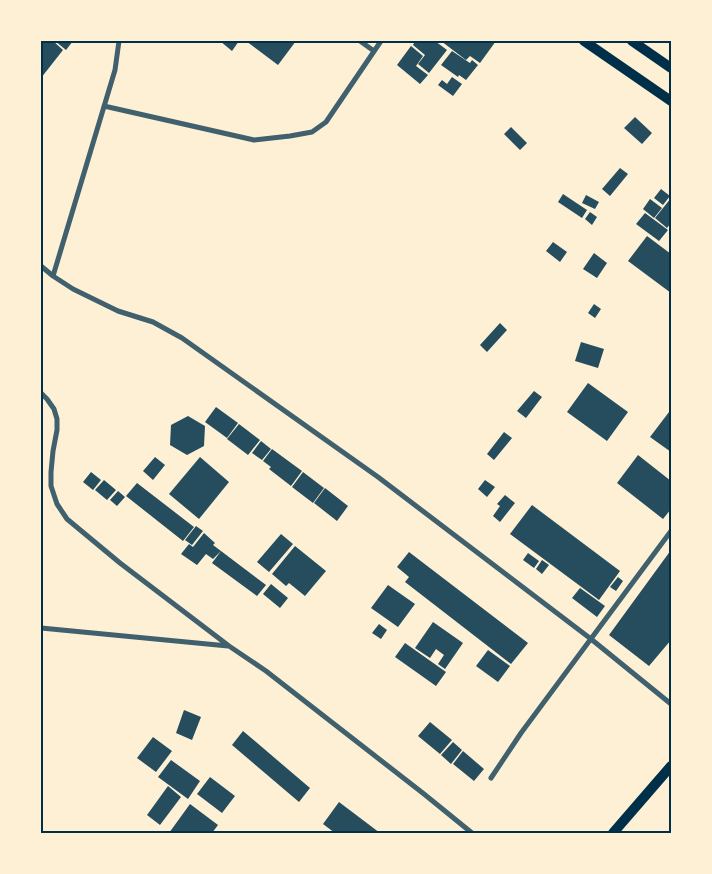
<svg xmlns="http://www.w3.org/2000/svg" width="712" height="874" font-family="Roboto,sans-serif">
<rect width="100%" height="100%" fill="#fdf0d5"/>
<path fill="#264d5e" d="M41,41H53L63,50L41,78Z
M55,41H73L66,50Z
M220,41H239L232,51Z
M246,41H296L278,65Z
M415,41H435L447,50L429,73L418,64L425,55L413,45Z
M441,41H496L480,63L470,56L466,60Z
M411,46L423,56L416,66L428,75L420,84L397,65Z
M452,51L470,63L472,60L478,65L466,80L459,75L458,77L441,65Z
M452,77L462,84L453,96L438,85L442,80L447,84Z
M635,117L652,133L642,144L624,128Z
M511,127L527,143L520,150L504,134Z
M620,168L628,174L610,196L602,189Z
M661,189L670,196L663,205L654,198Z
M563,194L587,210L582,218L558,202Z
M586,195L599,202L595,209L582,203Z
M671,198V223L667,228L655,218Z
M650,199L662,208L654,218L643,209Z
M590,212L597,217L592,225L585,219Z
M645,213L668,230L659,241L636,224Z
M647,236L671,254V293L628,261Z
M553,242L567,252L560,262L546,251Z
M594,253L607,263L597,278L583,269Z
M594,304L601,309L595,318L588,313Z
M500,323L507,330L487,352L480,345Z
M581,342L604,349L598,368L575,361Z
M588,383L628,412L607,441L567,412Z
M534,391L542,397L526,418L517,411Z
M216,407L238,423L227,438L205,422Z
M669,412L671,414V452L650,437Z
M188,416L205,426L204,446L187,455L170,445L171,425Z
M239,424L260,440L248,455L227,439Z
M504,432L512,438L494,460L487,454Z
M261,441L271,449L262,460L252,453Z
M272,449L302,471L291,486L269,469L271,467L263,461Z
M638,455L671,481V509L663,519L617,483Z
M155,457L165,465L153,480L143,471Z
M200,457L229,482L199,519L169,494Z
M91,472L101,480L93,490L83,482Z
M303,472L324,488L313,503L292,487Z
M104,480L116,490L107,500L95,490Z
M485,480L495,487L487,497L478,489Z
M137,483L194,527L183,541L126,496Z
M325,488L348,506L337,521L314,503Z
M118,491L125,497L117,506L110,500Z
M505,495L515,503L500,522L493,516L500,506L497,504Z
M532,505L620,571L599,600L510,534Z
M196,526L203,531L192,545L185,540Z
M204,533L215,543L213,545L221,551L213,559L206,554L197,565L181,554L189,544L193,547Z
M281,534L293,544L269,572L257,562Z
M295,546L326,571L305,596L289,583L286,586L272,574Z
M671,550V640L649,666L609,635Z
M221,551L266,585L257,596L212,563Z
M409,552L528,643L511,664L405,582L409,577L397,567Z
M528,553L539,561L534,568L523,560Z
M542,560L549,565L542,574L536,569Z
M618,577L623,581L616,591L610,587Z
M271,584L288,598L280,608L263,594Z
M388,585L415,604L398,627L371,608Z
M580,588L605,606L597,617L572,598Z
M433,622L463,643L445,669L438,664L444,655L436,649L430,658L415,648Z
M379,624L387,630L381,639L372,633Z
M405,643L446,672L436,686L395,657Z
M488,650L510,666L498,682L476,666Z
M184,710L201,717L192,740L176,733Z
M430,722L452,740L440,754L418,736Z
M243,731L310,788L299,802L232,745Z
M153,737L172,751L156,772L137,758Z
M453,742L462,750L451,764L441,755Z
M463,751L484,769L474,781L453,764Z
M171,760L200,781L188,799L158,777Z
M210,777L235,796L222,813L197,794Z
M168,786L181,797L160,825L147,815Z
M339,802L380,833H335L323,824Z
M190,804L218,825L212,833H169Z"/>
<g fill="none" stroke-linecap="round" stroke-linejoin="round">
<path stroke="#3f606c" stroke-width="5" d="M360,41L374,51
M104,106L254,140L290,136L312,132L326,122L381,41
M41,266L53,276L73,289L118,311L153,322L182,338L378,477L591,639L671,704
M53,276L115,70L119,41
M41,393L47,399L54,409L57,419V430L53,451L51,472V486L57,504L67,519L120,563L229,646L266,671L424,794L472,833
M41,628L228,646
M491,778L521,733L671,531"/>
<path stroke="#003049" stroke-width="10" d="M584,41L671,101
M632,41L671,68
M613,833L671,766"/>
</g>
<rect width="712" height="874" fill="none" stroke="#fdf0d5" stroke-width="85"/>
<rect x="42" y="42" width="628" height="790" fill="none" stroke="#003049" stroke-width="2"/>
</svg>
